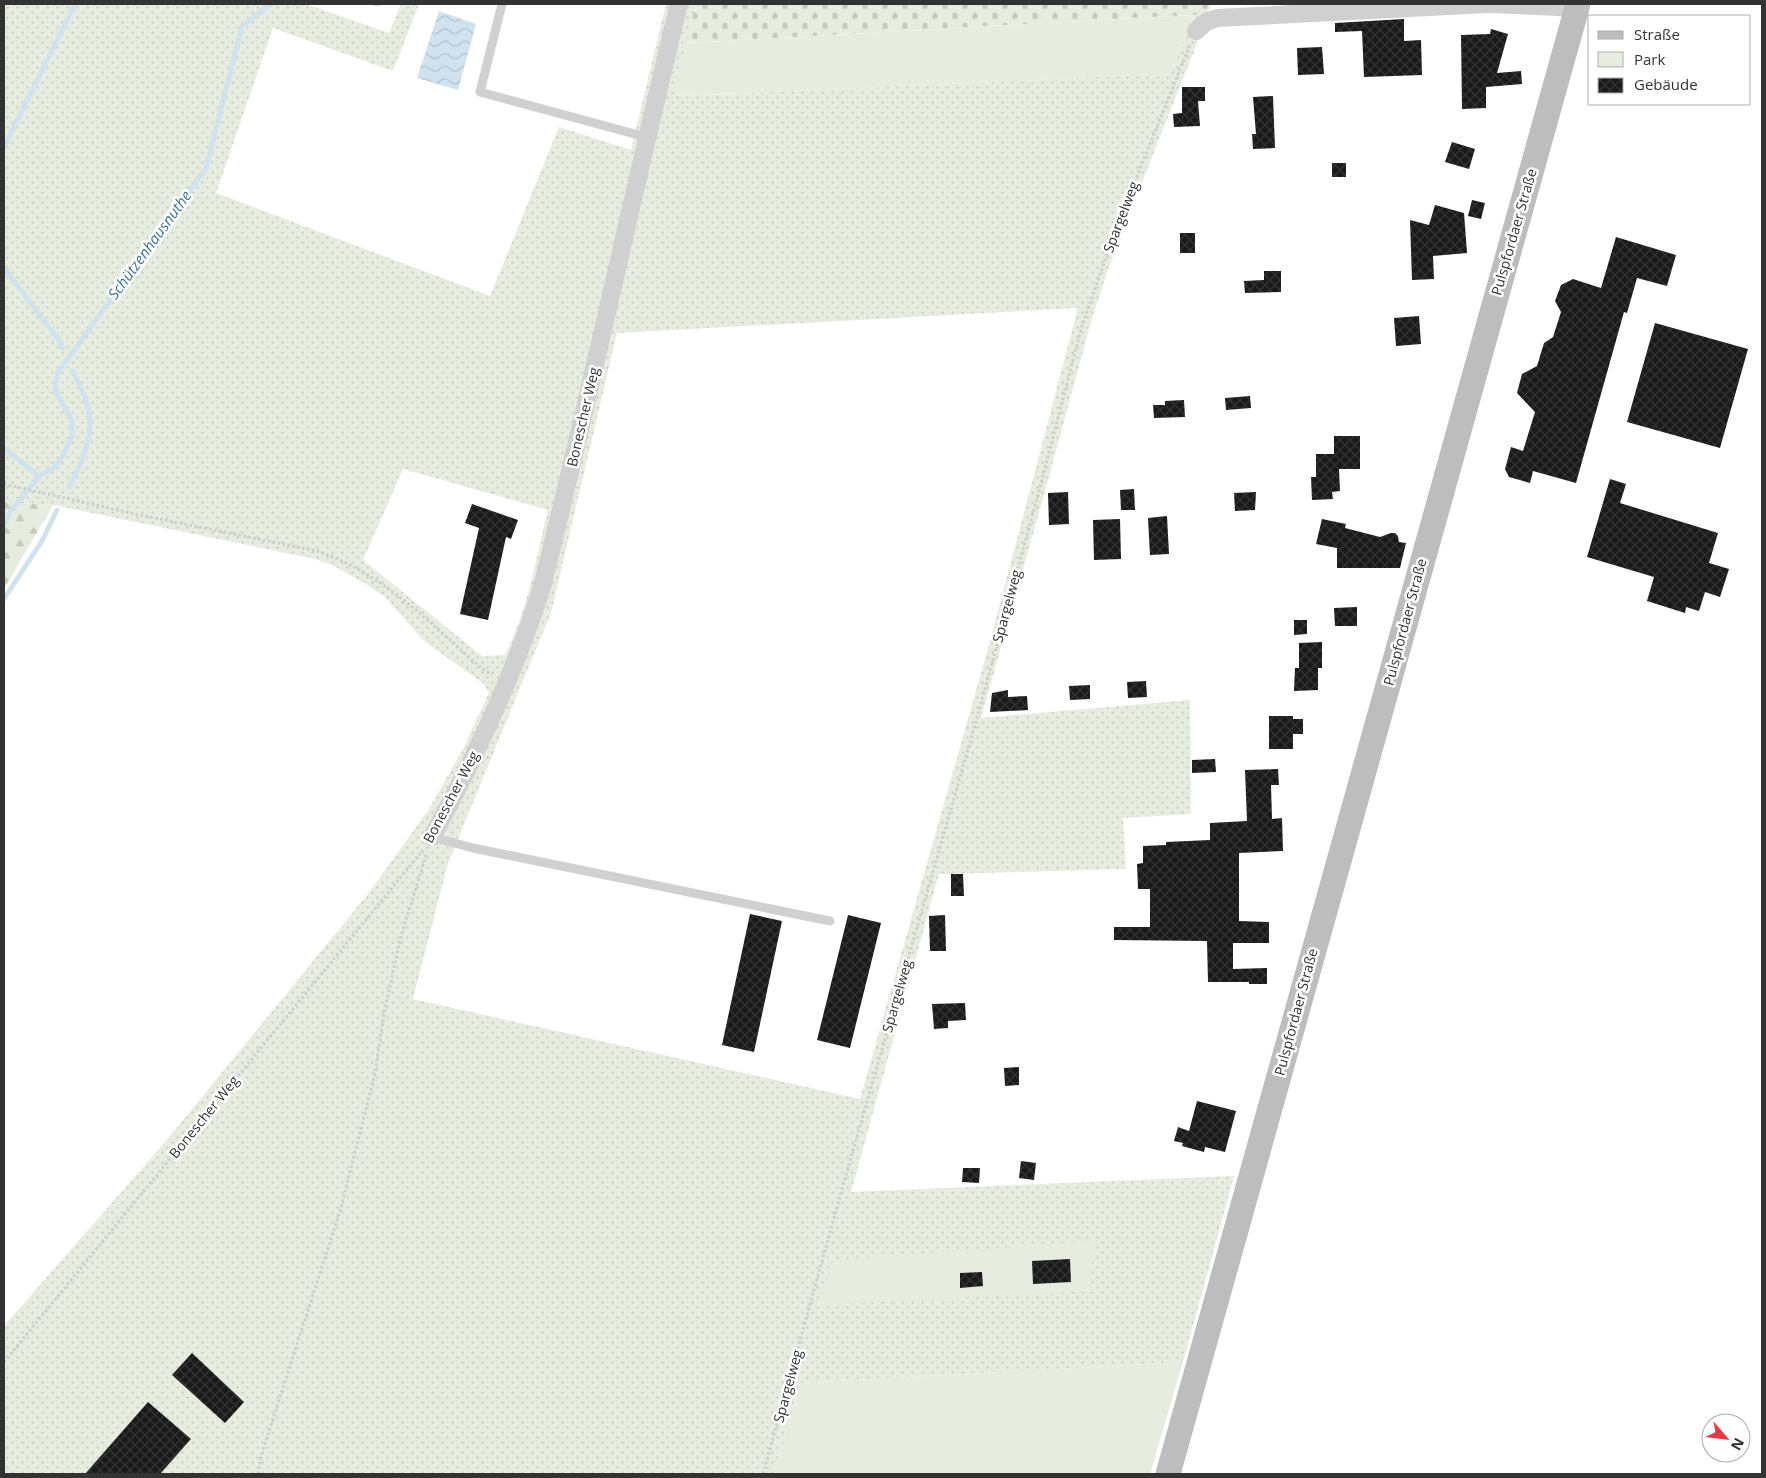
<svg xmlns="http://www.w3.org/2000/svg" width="1766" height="1478" font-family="'Open Sans',sans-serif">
<defs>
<pattern id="grass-dots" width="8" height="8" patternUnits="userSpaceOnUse" patternTransform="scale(1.25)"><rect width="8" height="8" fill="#e6ecdf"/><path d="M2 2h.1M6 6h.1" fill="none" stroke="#c6cbc0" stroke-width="1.8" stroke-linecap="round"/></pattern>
<pattern id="forest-firs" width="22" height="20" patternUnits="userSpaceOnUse" patternTransform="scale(1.25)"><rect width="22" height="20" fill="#e6ecdf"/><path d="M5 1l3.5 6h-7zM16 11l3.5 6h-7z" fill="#c6cbc0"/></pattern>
<pattern id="cemetery-stones" width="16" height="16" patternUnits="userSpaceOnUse" patternTransform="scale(1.25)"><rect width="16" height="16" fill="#e6ecdf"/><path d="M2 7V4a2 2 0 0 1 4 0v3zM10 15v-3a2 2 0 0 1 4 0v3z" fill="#c6cbc0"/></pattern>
<pattern id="water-waves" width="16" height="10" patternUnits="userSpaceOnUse" patternTransform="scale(1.25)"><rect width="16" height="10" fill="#cfe2ee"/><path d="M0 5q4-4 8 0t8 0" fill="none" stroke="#b2c2cd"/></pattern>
<pattern id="building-cross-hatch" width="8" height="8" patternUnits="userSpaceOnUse" patternTransform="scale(1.25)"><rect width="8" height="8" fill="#1a1a1a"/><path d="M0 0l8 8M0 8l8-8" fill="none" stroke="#333"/></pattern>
</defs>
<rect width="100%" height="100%" fill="#fff"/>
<path fill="url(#grass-dots)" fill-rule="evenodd" d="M4,4H306L389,33L401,4H419L393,71L273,28L216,193L490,296L559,127L631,150L666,4H696L674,96L976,83L1171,73L1194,15L1207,14L1199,38L1110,264L1092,318L1044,495L981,718L1190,700L1191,814L1123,818L1126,869L939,874L851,1192L1234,1176L1183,1362L800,1383L774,1474H4V1326L166,1141L368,894L429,809L463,749L489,693L484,684L424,641L385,597L366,584L332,565L315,559L53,505L4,502ZM1078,308L991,638L860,1099L413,999L448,863L551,613L617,333ZM403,469L548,510C536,558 528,610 505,655L482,656L363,560Z"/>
<path fill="url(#forest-firs)" d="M4,502L53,505L4,589Z"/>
<path fill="url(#cemetery-stones)" d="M696,4H1211L1207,14L686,43Z"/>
<path fill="#e6ecdf" d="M1194,15L1171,73L976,83L673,96L686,43Z
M1094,1241L1090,1291L819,1305L833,1260Z
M1183,1362L1150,1474H774L800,1383Z"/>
<path fill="url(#water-waves)" d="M439,11L476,24L458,90L417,78Z"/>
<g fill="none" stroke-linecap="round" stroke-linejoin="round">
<path stroke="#cfe2ee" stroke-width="5" d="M376,4H378
M4,147L75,4
M4,268L58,339L62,348
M4,448L39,476
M69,487C79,468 91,443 90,421C89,403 80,385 72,370
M4,524L10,512L39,476L54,468L63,455L72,436V421L55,390L58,372L206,168L242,26L271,4
M4,599L42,541L57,510"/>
</g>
<path fill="url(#building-cross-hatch)" d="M1404,19V41L1421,40L1422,75L1364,77L1362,31L1335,32V23Z
M1491,29L1508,34L1497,73L1521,71L1522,84L1486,87V108L1462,109L1461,35L1490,34Z
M1322,47L1324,74L1298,75L1297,48Z
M1182,87H1205V101H1198L1200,126L1174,127L1173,114L1182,113Z
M1273,96L1275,148L1253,149L1252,134H1256L1253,97Z
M1452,142L1475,149L1469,169L1445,162Z
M1332,163H1346V177H1332Z
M1472,200L1485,203L1481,219L1468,216Z
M1435,205L1464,213L1467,253L1433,256L1434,279L1412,280L1410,220L1429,225Z
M1180,233H1195V253H1180Z
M1616,237L1676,255L1667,286L1637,278L1627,313L1624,312L1576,483L1533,471L1530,483L1509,477L1505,469L1511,447L1523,451L1535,412L1517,393L1522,374L1537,366L1544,343L1553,337L1561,312L1555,301L1561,285L1573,279L1601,288Z
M1264,271H1281V292L1245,293L1244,281L1264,280Z
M1419,316L1421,344L1396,346L1394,318Z
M1655,323L1748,349L1720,448L1627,422Z
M1250,396L1251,408L1226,410L1225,398Z
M1184,400L1185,417L1154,418L1153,405H1165V401Z
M1334,436H1360V469H1339L1340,491L1332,492L1333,499L1312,500L1311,477H1316V454H1334Z
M1610,479L1626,484L1620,503L1718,533L1709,563L1729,569L1720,597L1705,592L1699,611L1686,607L1685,613L1647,601L1654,577L1587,557Z
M1134,489L1135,510H1121L1120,490Z
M1068,492L1069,524L1049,525L1048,493Z
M1256,492L1255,510L1235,511L1234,493Z
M472,504L518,520L511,539L506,537L488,620L460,614L479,528L465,523Z
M1167,516L1169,554L1150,555L1148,518Z
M1120,519L1121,559L1094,560L1093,520Z
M1322,519L1346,524L1345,528L1380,537L1391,533H1395L1398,536L1399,542L1406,543L1400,568H1337V548L1316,544Z
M1357,607V626H1335L1334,608Z
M1294,620H1307V634L1294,635Z
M1322,642V668H1318V690L1294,691L1295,668H1299V643Z
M1146,681L1147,697L1128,698L1127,682Z
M1090,685V699L1070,700L1069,686Z
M1008,690V697L1027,696L1028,710L990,712L992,693Z
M1269,716H1293V719H1303V734H1293V749H1269Z
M1215,759L1216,772L1192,773V760Z
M1278,769L1279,785H1271L1272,819L1282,818L1283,851L1239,853V921L1269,922V943H1233V969L1267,968V984H1249V982H1208L1207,941L1114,940V927H1150V889H1138L1137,864L1143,863V846L1166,845V842L1210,840V823L1247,821L1245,770Z
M951,874H963L964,896H951Z
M750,914L782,921L754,1052L722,1045Z
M848,915L881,923L850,1048L817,1040Z
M945,915L946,951H930L929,916Z
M965,1003L966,1020L948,1021V1028L934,1029L932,1004Z
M1019,1067V1085L1005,1086L1004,1068Z
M1197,1101L1236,1111L1225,1152L1205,1147L1204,1152L1182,1146L1183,1143L1174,1141L1178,1127L1189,1131Z
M1021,1161L1036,1163L1034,1180L1019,1178Z
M963,1168H980L979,1183L962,1182Z
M1070,1259L1071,1282L1033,1284L1032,1261Z
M982,1272L983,1286L960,1288V1273Z
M192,1353L244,1402L225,1423L172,1375Z
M148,1402L191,1439L160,1474H85Z"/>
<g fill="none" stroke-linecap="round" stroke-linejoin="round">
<path stroke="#cdcdcd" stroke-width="3" stroke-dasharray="2.5 2.5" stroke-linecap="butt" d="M4,484L135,514L317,551C365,567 405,599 442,633C459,647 473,663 492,675
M4,1362L423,850
M258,1474L262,1453L340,1211L375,1074L384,1013L400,940L427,852
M763,1474L842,1189L975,725L1038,495L1081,329L1117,225L1190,45"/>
<path stroke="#d0d0d0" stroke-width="9" d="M502,4L480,92L646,137
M432,837L473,848L830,921"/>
<path stroke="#d0d0d0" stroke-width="18" d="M1490,4L1559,7L1576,10
M1196,31L1206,22L1217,18L1487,4
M432,837C476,756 516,671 543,583C591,391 632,196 679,4"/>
<path stroke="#bdbdbd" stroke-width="25" d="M1168,1474L1578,4"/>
</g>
<g text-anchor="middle" stroke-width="5" stroke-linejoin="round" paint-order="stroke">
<g font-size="14" fill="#333" stroke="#fff">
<text transform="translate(1121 217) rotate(-69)" y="5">Spargelweg</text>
<text transform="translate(1514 232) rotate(-74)" y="5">Pulspfordaer Straße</text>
<text transform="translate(583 417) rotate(-77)" y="5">Bonescher Weg</text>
<text transform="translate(1007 606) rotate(-75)" y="5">Spargelweg</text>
<text transform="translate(1405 622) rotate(-75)" y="5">Pulspfordaer Straße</text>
<text transform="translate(451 797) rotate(-62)" y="5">Bonescher Weg</text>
<text transform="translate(897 996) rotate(-74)" y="5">Spargelweg</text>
<text transform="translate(1296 1012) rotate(-75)" y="5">Pulspfordaer Straße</text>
<text transform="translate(204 1117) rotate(-51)" y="5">Bonescher Weg</text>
<text transform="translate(788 1386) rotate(-75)" y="5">Spargelweg</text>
</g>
<g font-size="15" font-style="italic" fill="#3f7597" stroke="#fff">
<text transform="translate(150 245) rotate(-54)" y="5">Schützenhausnuthe</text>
</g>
</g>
<rect width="1766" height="1478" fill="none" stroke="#333333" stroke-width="10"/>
<rect x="1588" y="15" width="162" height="90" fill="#ffffff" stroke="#adadad"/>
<rect x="1598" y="31" width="25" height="8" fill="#bdbdbd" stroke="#adadad"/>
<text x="1634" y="40" font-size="15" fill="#333333">Straße</text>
<rect x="1598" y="52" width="25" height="15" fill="#e6ecdf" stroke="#adadad"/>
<text x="1634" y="65" font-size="15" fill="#333333">Park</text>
<rect x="1598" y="78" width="25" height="15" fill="url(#building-cross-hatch)" stroke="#adadad"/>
<text x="1634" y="90" font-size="15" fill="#333333">Gebäude</text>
<g transform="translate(1726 1438) rotate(118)"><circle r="24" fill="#ffffff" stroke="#adadad"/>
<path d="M0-4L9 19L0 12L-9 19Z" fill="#e63946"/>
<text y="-8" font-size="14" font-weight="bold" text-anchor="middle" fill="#333333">N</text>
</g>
</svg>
